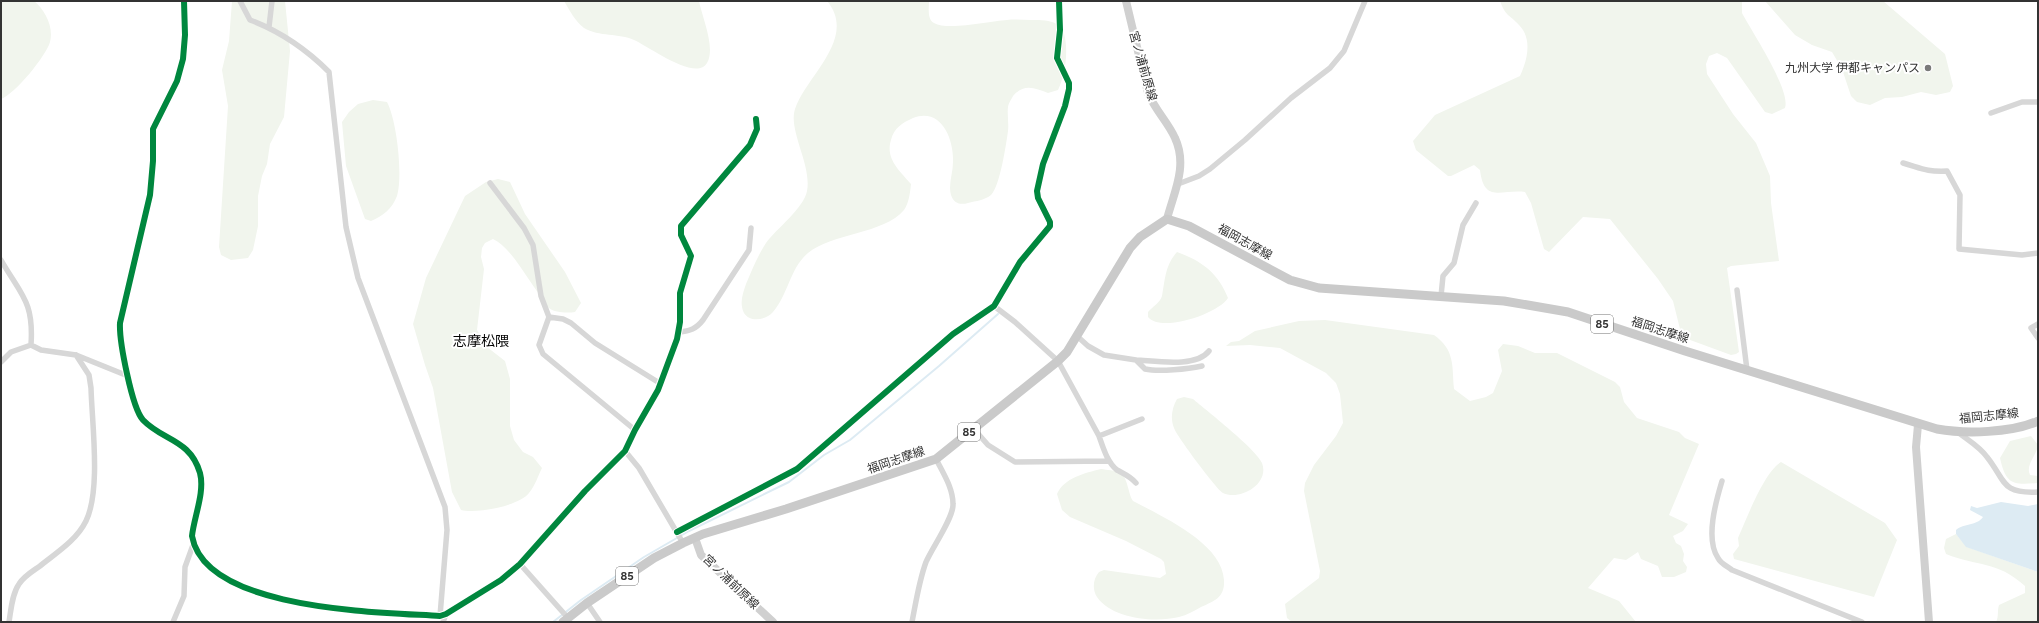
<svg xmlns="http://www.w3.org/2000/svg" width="2039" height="623" font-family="Figtree,'Noto Sans JP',sans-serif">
<rect width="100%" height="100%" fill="#fff"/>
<path fill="#f1f5ed" d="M1,1H34C45,10 54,27 50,42C46,56 15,94 1,99Z
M232,1H285L290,51L284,117L270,144L267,164L262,176L258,196V226L253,250L248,258L231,260L221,255L219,247L228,106L222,70L229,41Z
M564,1H699C702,17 716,48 707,63C696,82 648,46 634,40C619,33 599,37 584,28C575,21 570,11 564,1Z
M827,1H929C929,8 927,19 934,23C948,31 990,21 1007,20C1015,19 1023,20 1031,20C1052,20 1065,21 1066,46C1067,60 1064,77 1058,90L1048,93C1035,88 1024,83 1013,96C1011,100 1009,102 1008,107C1007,115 1009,123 1008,131C1006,145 1000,186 991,195C985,200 976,201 968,203C961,205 954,204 951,195C948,185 953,173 953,162C954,139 941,107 913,118C902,123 894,128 891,140C885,159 900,171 911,184C910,193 909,203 904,210C884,234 832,233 808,253C790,268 788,295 773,312C766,320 750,323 744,313C739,303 743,293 746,284C752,270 758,255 766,243C776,229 804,208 807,191C812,165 788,131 795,109C806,76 858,38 827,1Z
M1500,1H1742V13C1752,32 1791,90 1785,108L1772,114L1765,112L1727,58L1717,53L1709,56L1706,64L1707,74L1733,114L1756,143L1770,176L1771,203L1779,261L1731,266L1727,268L1739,352L1736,354L1731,355L1682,337L1673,301L1658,279L1610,219L1583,217L1549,252L1544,249L1531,203L1525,192C1502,189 1484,204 1480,170L1474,165L1451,176H1448L1416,150L1413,141L1435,115L1520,76C1527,61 1533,39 1519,25C1509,14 1506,17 1500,1Z
M1765,1H1883L1945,54L1953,86L1950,92L1936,95L1921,92L1902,97L1885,98L1870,105L1857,102L1851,96L1842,69L1832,52L1812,45L1795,35Z
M373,100L387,102C397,121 403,176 397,196C392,209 383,216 371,221L365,219L346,166L342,122L349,112L358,104Z
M498,179L510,182L525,214L565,272L581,303L575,312C568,313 555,313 549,308C545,305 542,299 540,295C527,279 511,247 493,239L485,243L482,248L481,257L484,269L477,330L487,347L505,361L510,379V426L514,440L523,452L533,457L542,468C538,476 535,486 529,493C519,506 476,514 461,510L452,492L433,388L425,365L413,324L426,278L465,196L486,182Z
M1177,252C1202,261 1218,273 1228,298C1218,314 1161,333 1148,317V312C1152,307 1160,303 1162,296C1165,280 1165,265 1177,252Z
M1325,320L1434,335C1455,350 1452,365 1454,389L1470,401L1486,397L1493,393L1502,371L1498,350L1503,344L1518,346L1535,353H1557L1615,382L1620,387L1624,402L1637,418L1679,432L1685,438L1699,444L1669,515L1688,524L1683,531L1673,536L1676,543L1681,546L1684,554L1683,561L1687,567L1686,572L1674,577H1662L1658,566L1641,559L1638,552L1626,560L1614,558L1588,588L1619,601L1636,622H1292L1287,618L1285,604L1319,578L1320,571L1304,491L1305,483L1314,465L1336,436L1343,423L1340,394L1336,383L1326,373L1280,348L1250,345L1226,346L1231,342L1239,341L1255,331L1299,321Z
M1184,397L1193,399C1206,410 1257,450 1262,463C1270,484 1240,501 1223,493C1217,490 1176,435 1174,428C1170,418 1172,408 1177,399Z
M2031,436L2038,445C2037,455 2025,465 2030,475L2038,476V483C2013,485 2006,485 2000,458L2010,441Z
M1781,462L1885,523L1897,540L1874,597L1734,559L1733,554L1739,546L1738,538C1747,518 1764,472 1781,462Z
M1101,469C1107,470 1115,470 1120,473C1128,477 1128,494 1133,501C1163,517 1222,543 1224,580C1225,597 1215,601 1201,607C1194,611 1187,615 1179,617C1155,623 1112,619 1097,597C1092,589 1093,579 1099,572L1104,570L1160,578L1166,574L1164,562L1161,559L1126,541L1070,517L1062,510L1057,494C1064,478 1085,473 1101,469Z
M1956,534L1967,547L2038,572V622H1996C1999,617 1997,611 1999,605L2025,593V586C1996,560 1978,567 1946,554L1944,548L1946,539Z"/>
<path fill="#ddebf3" d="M2001,502L2028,506L2038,504V572L1966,547L1956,534V530C1964,523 1977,526 1983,517L1970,510L1971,506L1977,508Z"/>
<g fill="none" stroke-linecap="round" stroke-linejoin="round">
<path stroke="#ddebf3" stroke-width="2" d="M553,622L581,600L644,557L689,531L789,482L824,455L850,440L939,366L998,314"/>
<path stroke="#d7d7d7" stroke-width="5.5" d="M184,1L185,35L183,59L177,81L153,129V161L150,195L120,323C119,341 132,408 143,420C163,441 190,439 200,473C205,492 194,517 192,536C205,611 381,612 440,616L446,614L501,580L520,564L585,491L625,451L635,430L658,390L677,339L680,322V293L691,256L681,235V226L750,145L757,129L756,119
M240,1L250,20C279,31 307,50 329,72L346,227L358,278L445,507L447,530L440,616
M269,27L272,1
M1991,113L2022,102H2038
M1903,163C1921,168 1926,172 1947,171L1960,195L1959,249L2022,255L2038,253
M490,183L524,228L533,245L541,296L549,317L539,345L543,354L635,430
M1178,184L1199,176L1210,169L1245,140L1291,98L1330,68L1344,51L1365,1
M1,260C21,295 34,301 31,345
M1737,290L1747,370
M1441,296L1443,276L1454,263L1463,225L1476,203
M994,306L1015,322L1058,361L1099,436L1142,419
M549,317L563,319L571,323L595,343L661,384
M2038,324L2031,328L2038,338
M679,332C690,331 696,329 703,320L749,250L751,228
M1077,336L1088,346L1104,355L1136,360L1145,369C1159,372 1188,369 1202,366
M31,345L41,350L76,355L128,376
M1136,360C1156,361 1196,368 1209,351
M1,362L11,352L31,345
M973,428L988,445L1015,462L1109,461
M1959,433C1968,440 1980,447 1987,457C2006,481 2001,494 2038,492
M1099,436C1103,447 1107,462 1117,470C1124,474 1130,476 1136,483
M625,451L639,468L683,543
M1722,481C1716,501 1705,539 1718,558C1721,564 1727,566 1732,570L1862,622
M677,532L797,469L953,334L994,306L1020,262L1050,226V222L1038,198L1037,191L1043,164L1065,106L1069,89V83L1057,58L1060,30L1059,1
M520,564L568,618
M587,603L600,622
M9,622C11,610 12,594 19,584C24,576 33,571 40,566C56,553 76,541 86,521C101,490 92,424 91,388L89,375L76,355
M173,622L184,596L185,567L193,545
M443,622L446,614
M912,622C916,602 919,581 926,562C932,548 954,517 953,504C953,488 943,473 936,459"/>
<path stroke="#d0d0d0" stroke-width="8" d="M1126,1L1148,93C1155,110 1168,122 1175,138C1188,166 1174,192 1167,219
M1918,425L1916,447L1929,622
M695,538L701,555L773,622"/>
<path stroke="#cacaca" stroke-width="9" d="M563,622L587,603L654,558L683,543L703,534L786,509L936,459L1058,361L1067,352L1130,248L1140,237L1167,219L1189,226L1290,280L1319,288L1504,301L1568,312L1685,351L1937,429C1965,434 2012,433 2038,421"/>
<g stroke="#fff" stroke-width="8">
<path id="cycleway" d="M184,1L185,35L183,59L177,81L153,129V161L150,195L120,323C119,341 132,408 143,420C163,441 190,439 200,473C205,492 194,517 192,536C205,611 381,612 440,616L446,614L501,580L520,564L585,491L625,451L635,430L658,390L677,339L680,322V293L691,256L681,235V226L750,145L757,129L756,119
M677,532L797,469L953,334L994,306L1020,262L1050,226V222L1038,198L1037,191L1043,164L1065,106L1069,89V83L1057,58L1060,30L1059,1"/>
</g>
<use href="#cycleway" stroke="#00873e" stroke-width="6"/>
</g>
<circle fill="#7a7a7a" stroke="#fff" stroke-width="1.5" cx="1928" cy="68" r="4"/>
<g text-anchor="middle" stroke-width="4" stroke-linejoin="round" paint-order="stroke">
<g fill="#fff" stroke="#707070" stroke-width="1">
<rect x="1591" y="315" width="22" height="18" rx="3"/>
<rect x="958" y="423" width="22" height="18" rx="3"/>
<rect x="616" y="567" width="22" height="18" rx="3"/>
</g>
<g font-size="11" font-weight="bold" fill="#333">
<text x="1602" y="328">85</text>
<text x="969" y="436">85</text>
<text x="627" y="580">85</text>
</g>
<g font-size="12" fill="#333" stroke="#fff">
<text transform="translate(1143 66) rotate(74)" y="4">宮ノ浦前原線</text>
<text transform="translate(1245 242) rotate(29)" y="4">福岡志摩線</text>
<text transform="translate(1660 330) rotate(18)" y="4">福岡志摩線</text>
<text transform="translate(1989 416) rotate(-6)" y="4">福岡志摩線</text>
<text transform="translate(896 460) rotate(-19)" y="4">福岡志摩線</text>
<text transform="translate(731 582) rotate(44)" y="4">宮ノ浦前原線</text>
</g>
<g font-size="12" fill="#333" stroke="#fff" text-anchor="end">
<text x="1920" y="72">九州大学 伊都キャンパス</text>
</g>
<g font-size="14" fill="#000" stroke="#fff">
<text x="481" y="346">志摩松隈</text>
</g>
</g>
<rect width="2039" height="623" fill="none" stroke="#333333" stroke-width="4"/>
</svg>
